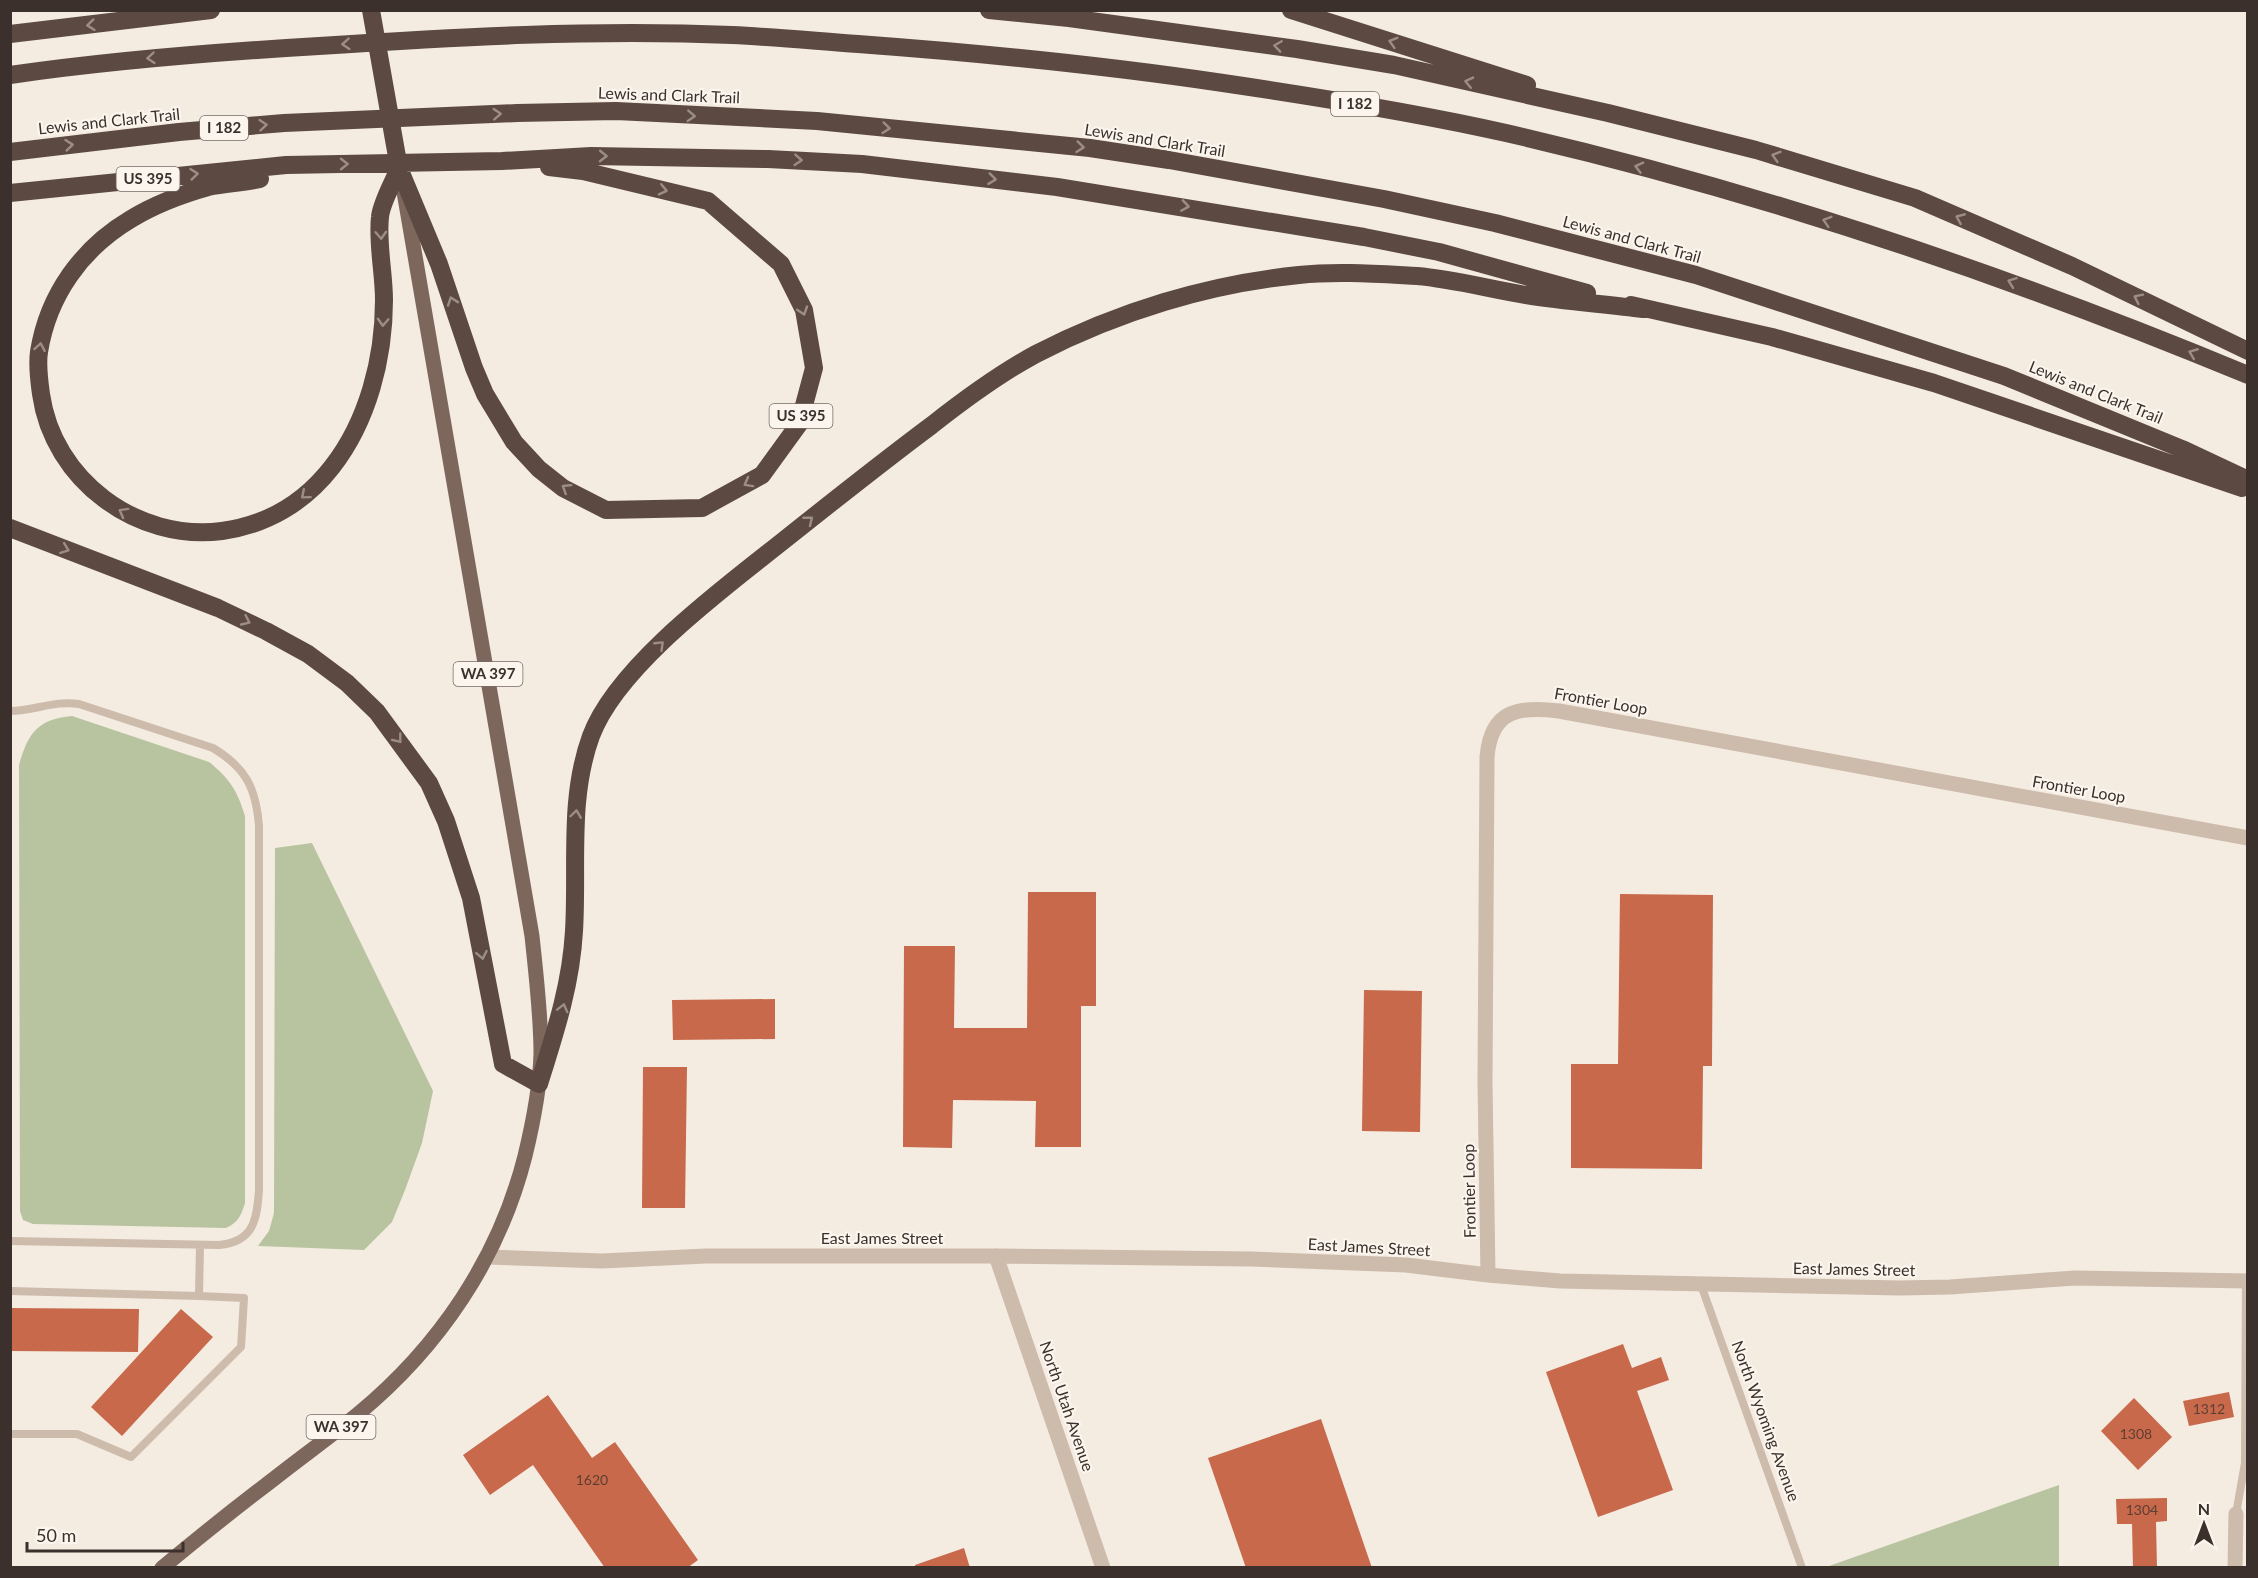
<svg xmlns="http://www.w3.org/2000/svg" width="2258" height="1578" font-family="Lato,sans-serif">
<rect width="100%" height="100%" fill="#f4ebe1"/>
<path fill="#b8c4a0" d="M72,716L209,762C230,779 237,790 245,816V1203C241,1215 239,1222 226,1228L33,1224L23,1220L20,1211L19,765C28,734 37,719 72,716Z
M312,843L433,1091L422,1143L405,1190L392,1222L364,1250L258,1246L269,1231L274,1213L275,848Z
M2059,1485V1567H1830L1829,1566Z"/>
<path fill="#c8694b" d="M1028,892H1096V1006H1081V1147H1035L1036,1101L953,1100L952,1148L903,1147L904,946H955L954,1028H1027Z
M1620,894L1713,895L1712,1066H1703L1702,1169L1571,1168V1064H1618Z
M1364,990L1422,991L1420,1132L1362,1131Z
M775,999V1039L673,1040L672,1000Z
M643,1067H687L685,1208H642Z
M10,1308L139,1309L138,1352L10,1351Z
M181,1309L213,1337L122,1436L91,1407Z
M1623,1344L1632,1368L1661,1357L1669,1380L1637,1391L1673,1490L1598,1517L1546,1372Z
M2229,1392L2234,1417L2189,1426L2183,1401Z
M548,1395L592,1458L615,1442L698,1560L687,1568H605L533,1465L490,1495L463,1455Z
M2134,1398L2172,1437L2138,1470L2101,1431Z
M1321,1419L1372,1568H1246L1208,1458Z
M2167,1498V1521L2156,1522L2157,1568H2133L2132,1524H2117L2116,1499Z
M964,1548L970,1568H915V1565Z"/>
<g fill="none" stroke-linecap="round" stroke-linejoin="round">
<path stroke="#cdbbac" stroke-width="8" d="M10,711C34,711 55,700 79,704L213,748C246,768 256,788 259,826V1190C257,1219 254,1242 219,1245L10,1241
M1701,1285L1802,1568
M10,1291L199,1296L200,1245
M10,1434H77L131,1457L241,1347L244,1298L199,1296
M2236,1514L2245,1463L2246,1281"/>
<path stroke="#cdbbac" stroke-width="15" d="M996,1256L1103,1568
M488,1257L602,1261L706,1256H996L1251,1259L1406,1265L1488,1275L1560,1281L1900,1288L1950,1287L2075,1278L2248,1281
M1488,1275L1485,1082L1487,757C1491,710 1518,706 1559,711L2248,838
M2235,1568L2236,1514"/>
<path stroke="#7d675c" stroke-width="15" d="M162,1568C199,1537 237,1507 275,1478C303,1456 331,1436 358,1414C439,1347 499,1259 525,1156C533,1123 540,1088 541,1054C541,1014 536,975 532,936L404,192"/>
<path stroke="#5c4a42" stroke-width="18" d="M989,10L1069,18L1297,49L1394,65L1608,113L1756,150L1915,198L2072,266L2248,351
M1291,10L1527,85
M10,34L211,10
M10,75C113,60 216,52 319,46C456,37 594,29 732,35C774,37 816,41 858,44C980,53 1102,65 1223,83C1318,97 1413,112 1506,133C1760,191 2007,275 2248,375
M10,152L179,132L284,123L517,113L616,111L817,121L1090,148L1169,160L1384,199L1495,223L1696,275L2004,376L2182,449L2248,480
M399,168L439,264L474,368L485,394L514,442L539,469L563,488L606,510L702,508L762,475L799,424L814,368L804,310L781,264L708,201L583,171L549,167
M260,179C243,183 225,183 208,187C183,194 154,205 131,219C82,248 48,295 39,352C37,365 39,380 41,394C53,480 137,542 222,531C266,525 304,503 332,467C368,421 384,358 384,300C384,273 377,243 380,217C381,203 394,181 399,168
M10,193L286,165L502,161L591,156L768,159L862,164L1057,187L1364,237L1439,252L1587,293
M1631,305L1772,337L1934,383L2242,488
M10,528L218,608L266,631L308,654L347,683L377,712L429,783L446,821L471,898L503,1064L539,1084C555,1033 571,985 574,931C578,866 568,799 591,736C617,666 724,588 783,541C832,502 881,463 932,425C965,399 999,374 1036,354C1117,312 1208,284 1299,275C1337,271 1378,274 1417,276C1453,279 1489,289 1526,295C1564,301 1604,304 1643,309"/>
<path stroke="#5c4a42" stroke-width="18" d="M371,10L399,168"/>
</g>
<defs><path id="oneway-chevron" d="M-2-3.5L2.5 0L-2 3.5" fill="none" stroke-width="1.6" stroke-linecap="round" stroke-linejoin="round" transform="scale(1.5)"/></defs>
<g stroke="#9c8e87">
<use href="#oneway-chevron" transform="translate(91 25) rotate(174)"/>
<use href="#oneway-chevron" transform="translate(1393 42) rotate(-163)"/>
<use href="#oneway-chevron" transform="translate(346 44) rotate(176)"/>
<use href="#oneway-chevron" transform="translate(1278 46) rotate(-172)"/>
<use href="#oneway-chevron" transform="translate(151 58) rotate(175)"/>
<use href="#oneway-chevron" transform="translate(1469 82) rotate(-167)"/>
<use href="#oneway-chevron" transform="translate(497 114) rotate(-3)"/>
<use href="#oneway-chevron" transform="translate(691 116) rotate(3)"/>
<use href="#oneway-chevron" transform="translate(263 125) rotate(-5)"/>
<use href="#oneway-chevron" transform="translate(886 128) rotate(6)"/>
<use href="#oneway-chevron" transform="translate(69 145) rotate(-6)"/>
<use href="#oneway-chevron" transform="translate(1080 147) rotate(6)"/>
<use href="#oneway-chevron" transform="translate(603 156) rotate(1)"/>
<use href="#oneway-chevron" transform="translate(1776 156) rotate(-163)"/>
<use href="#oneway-chevron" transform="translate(798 160) rotate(4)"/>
<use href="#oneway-chevron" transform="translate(344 164) rotate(-1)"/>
<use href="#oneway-chevron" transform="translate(1639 167) rotate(-165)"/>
<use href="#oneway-chevron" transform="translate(194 174) rotate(-6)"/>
<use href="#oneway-chevron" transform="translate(992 179) rotate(7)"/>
<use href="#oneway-chevron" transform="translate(663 190) rotate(13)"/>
<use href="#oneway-chevron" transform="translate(1185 206) rotate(9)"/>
<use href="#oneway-chevron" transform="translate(1960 218) rotate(-157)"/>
<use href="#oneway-chevron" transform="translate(1827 221) rotate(-163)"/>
<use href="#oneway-chevron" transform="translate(381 235) rotate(87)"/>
<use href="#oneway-chevron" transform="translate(2012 282) rotate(-160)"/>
<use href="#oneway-chevron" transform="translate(2138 298) rotate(-154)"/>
<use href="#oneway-chevron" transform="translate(452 301) rotate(-109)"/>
<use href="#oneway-chevron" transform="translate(803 311) rotate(72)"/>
<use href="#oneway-chevron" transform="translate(383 322) rotate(93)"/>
<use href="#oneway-chevron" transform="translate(40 347) rotate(-80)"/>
<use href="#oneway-chevron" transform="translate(2193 353) rotate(-158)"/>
<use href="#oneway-chevron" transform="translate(748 483) rotate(151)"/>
<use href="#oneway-chevron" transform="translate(566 488) rotate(-148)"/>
<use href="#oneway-chevron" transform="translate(305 495) rotate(140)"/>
<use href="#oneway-chevron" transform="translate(123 512) rotate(-151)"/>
<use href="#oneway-chevron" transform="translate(809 520) rotate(-39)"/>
<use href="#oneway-chevron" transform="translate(65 549) rotate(21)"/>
<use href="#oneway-chevron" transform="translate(246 621) rotate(25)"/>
<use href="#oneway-chevron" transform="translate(660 645) rotate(-44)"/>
<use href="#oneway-chevron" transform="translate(398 739) rotate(52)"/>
<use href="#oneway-chevron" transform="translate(576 814) rotate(-82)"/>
<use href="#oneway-chevron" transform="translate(482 955) rotate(79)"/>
<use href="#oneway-chevron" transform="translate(563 1008) rotate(-76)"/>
</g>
<g text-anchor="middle" stroke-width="4.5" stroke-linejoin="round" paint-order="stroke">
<g font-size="14" fill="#5e3e33">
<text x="2209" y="1414">1312</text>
<text x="2136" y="1439">1308</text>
<text x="592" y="1485">1620</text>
<text x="2142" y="1515">1304</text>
</g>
<g fill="#fbf5ee" stroke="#756b66" stroke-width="1.5">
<rect x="1331" y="92" width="48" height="24" rx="4.5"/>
<rect x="200" y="116" width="48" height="24" rx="4.5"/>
<rect x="116.5" y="167" width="63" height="24" rx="4.5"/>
<rect x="769.5" y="404" width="63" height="24" rx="4.5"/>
<rect x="453.5" y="662" width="69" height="24" rx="4.5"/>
<rect x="306.5" y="1415" width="69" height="24" rx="4.5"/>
</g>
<g font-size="15" font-weight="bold" fill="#3b302b">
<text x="1355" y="109">I 182</text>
<text x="224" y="133">I 182</text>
<text x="148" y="184">US 395</text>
<text x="801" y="421">US 395</text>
<text x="488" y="679">WA 397</text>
<text x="341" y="1432">WA 397</text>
</g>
<g font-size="16" fill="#3b302b" stroke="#fbf5ee">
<text transform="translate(669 95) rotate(2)" y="6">Lewis and Clark Trail</text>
<text transform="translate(109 121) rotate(-6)" y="6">Lewis and Clark Trail</text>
<text transform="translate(1155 140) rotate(9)" y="6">Lewis and Clark Trail</text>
<text transform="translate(1632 239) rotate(15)" y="6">Lewis and Clark Trail</text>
<text transform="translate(2096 392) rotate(22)" y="6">Lewis and Clark Trail</text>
<text transform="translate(1601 701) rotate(10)" y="6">Frontier Loop</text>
<text transform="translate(2079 789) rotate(10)" y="6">Frontier Loop</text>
<text transform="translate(1469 1191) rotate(-91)" y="6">Frontier Loop</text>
<text x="882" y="1244">East James Street</text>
<text transform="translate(1369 1247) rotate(3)" y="6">East James Street</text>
<text transform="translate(1854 1269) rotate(1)" y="6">East James Street</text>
<text transform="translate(1067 1406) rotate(71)" y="6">North Utah Avenue</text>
<text transform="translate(1766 1421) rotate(70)" y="6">North Wyoming Avenue</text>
</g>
</g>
<rect width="2258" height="1578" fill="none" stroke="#3b302b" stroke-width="24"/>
<g transform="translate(2204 1524)" stroke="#fbf5ee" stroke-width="4.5" paint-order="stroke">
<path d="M0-4.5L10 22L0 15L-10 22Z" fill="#3b302b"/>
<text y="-9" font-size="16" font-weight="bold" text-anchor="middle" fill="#3b302b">N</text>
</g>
<path d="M27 1542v9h156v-9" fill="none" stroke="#3b302b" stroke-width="3"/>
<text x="36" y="1542" font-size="18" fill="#3b302b" stroke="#fbf5ee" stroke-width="4.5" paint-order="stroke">50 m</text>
</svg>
